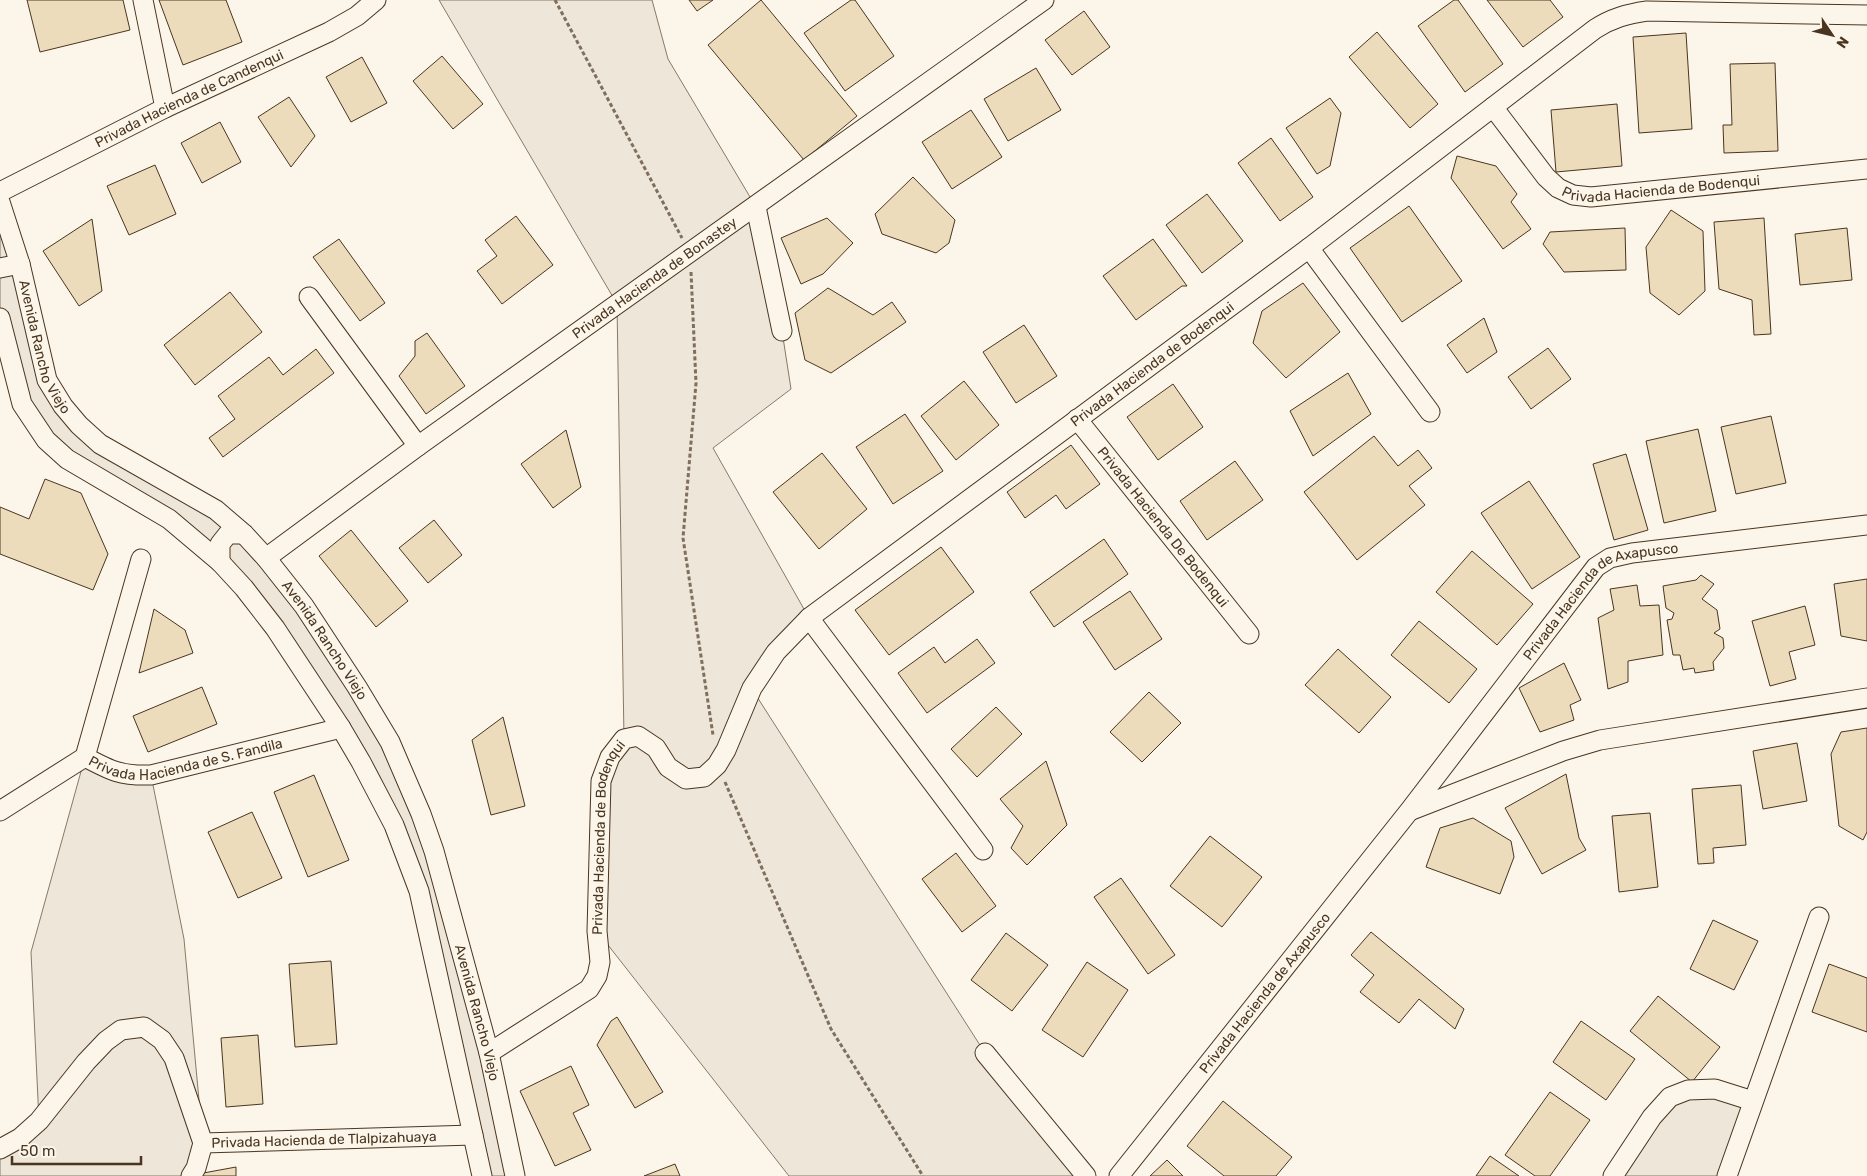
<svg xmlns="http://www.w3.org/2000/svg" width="1867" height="1176" font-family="Rubik,sans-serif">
<rect width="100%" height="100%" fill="#fbf6e9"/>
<path fill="#ede6d9" stroke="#887966" d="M439,0H652L668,59L756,207L782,331L791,389L713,448L809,618L752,689L985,1053L1086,1176H789L597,931L601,781L624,739L617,304Z
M0,205L46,381L79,425L216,510L304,606L421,814L515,1176H483L419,891L341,728L220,562L46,440L0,338Z
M85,757L151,775L184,939L203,1143L191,1176H0V1149L39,1121L31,952Z
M1688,1090L1753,1101L1727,1176H1613L1652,1117Z"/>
<path fill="#ecdcbc" stroke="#4a3520" d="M27,0H123L130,30L40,52Z
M159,0H226L242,42L183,65Z
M689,0H713L697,11Z
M761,0L857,116L804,160L708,45Z
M851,0H855L894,56L845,91L804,33Z
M1454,0H1458L1503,64L1465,92L1418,26Z
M1487,0H1550L1563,17L1523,47Z
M1084,11L1110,47L1072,75L1045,40Z
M1377,32L1438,104L1410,128L1349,57Z
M1686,33L1692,129L1639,133L1633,37Z
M442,56L483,104L453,129L413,81Z
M362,57L387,103L351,122L326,77Z
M1775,63L1778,151L1724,153L1723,125H1732L1730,64Z
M1036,68L1061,110L1008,141L984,99Z
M289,97L315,136L291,167L258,117Z
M1330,98L1341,113L1330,166L1317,174L1286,128Z
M1617,104L1622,166L1556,172L1551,110Z
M971,110L1002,157L952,189L922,142Z
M220,122L241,162L202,183L181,143Z
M1271,138L1313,197L1280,221L1238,163Z
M1457,156L1496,166L1517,194L1511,202L1531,229L1503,249L1451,178Z
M155,165L176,214L129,235L107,186Z
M913,177L955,220L949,243L936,253L882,234L875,214Z
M1207,194L1243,241L1202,273L1166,225Z
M1409,206L1462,281L1402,322L1350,248Z
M1671,210L1703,231L1705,291L1679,315L1650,293L1646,247Z
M516,216L553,265L502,304L477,271L497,256L485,240Z
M827,218L853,243L823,274L801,284L781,238Z
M1764,218L1771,334L1754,335L1752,300L1719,289L1714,222Z
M92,219L102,291L79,306L43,251Z
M1625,228L1626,270L1564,272L1543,244L1550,232Z
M1847,228L1852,280L1800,285L1795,234Z
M339,239L385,303L360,321L313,257Z
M1153,239L1187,286H1182L1136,320L1103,276Z
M1303,283L1340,332L1286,378L1253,343L1262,311Z
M828,288L873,315L892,302L906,322L831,373L805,360L795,313Z
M230,292L262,332L195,385L164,345Z
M1484,318L1497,352L1467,373L1447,345Z
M1024,325L1057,376L1016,403L983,352Z
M427,333L465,386L426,414L399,376L415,356V341Z
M1548,348L1571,379L1531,409L1508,377Z
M316,349L334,373L223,457L209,438L235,419L218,396L269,357L283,375Z
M1348,373L1371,414L1313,456L1290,411Z
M964,381L999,425L956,460L921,416Z
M1173,384L1203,427L1158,460L1127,417Z
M905,414L943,471L893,504L856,447Z
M1771,416L1786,483L1736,494L1721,427Z
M1698,429L1716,511L1664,523L1646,441Z
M566,430L581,487L553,508L521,464Z
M1374,436L1398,466L1418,450L1432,468L1409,486L1425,505L1357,560L1304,492Z
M1071,445L1100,484L1066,509L1056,495L1025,518L1007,492Z
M822,453L867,509L819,549L773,492Z
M1626,454L1648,530L1614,540L1593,464Z
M1235,461L1263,500L1207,540L1180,501Z
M45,479L81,493L108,554L93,590L0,554V507L29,519Z
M1529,481L1580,557L1532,589L1481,513Z
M434,520L462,555L428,583L399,548Z
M351,530L408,601L376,627L319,556Z
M1104,539L1128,574L1054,627L1030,592Z
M941,547L974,592L889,655L855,610Z
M1472,551L1533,604L1497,645L1436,592Z
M1701,575L1714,584L1702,599L1717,610L1720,629L1714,633L1723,638L1724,648L1713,662L1714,670L1695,673L1694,668L1683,670L1680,655H1673L1667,620L1672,619L1674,613L1666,608L1663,586L1696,580Z
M1867,579V641L1841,636L1834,584Z
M1637,585L1640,606L1659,605L1663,655L1628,661V682L1608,689L1598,618L1614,610L1610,589Z
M1130,591L1162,639L1115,670L1083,622Z
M1805,606L1815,645L1789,652L1796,679L1770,686L1752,621Z
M154,609L185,630L193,653L139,673Z
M1419,621L1477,669L1449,703L1391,655Z
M977,639L995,663L927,713L898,673L934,647L945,663Z
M1338,649L1391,697L1359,733L1305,685Z
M1564,663L1581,700L1570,705L1574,720L1540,732L1519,688Z
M202,687L217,724L148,752L133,716Z
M1149,692L1181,723L1142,762L1110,732Z
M996,707L1022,734L977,777L951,749Z
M503,717L525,806L491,815L472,740Z
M1867,728V832L1863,840L1839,826L1831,754L1841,732Z
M1797,743L1807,801L1763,809L1753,751Z
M1046,761L1067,825L1027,865L1011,848L1023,826L1000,799Z
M1566,774L1579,838L1586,850L1542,874L1505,808Z
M314,775L349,860L308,877L274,792Z
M1741,785L1746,845L1713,848L1714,863L1698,864L1692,789Z
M252,812L282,878L238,898L208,832Z
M1650,813L1658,887L1619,892L1612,816Z
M1473,818L1511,841L1514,857L1500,894L1426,867L1440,828Z
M1210,836L1262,877L1222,927L1170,886Z
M956,853L996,906L962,932L922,879Z
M1121,878L1175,955L1148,974L1094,897Z
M1713,920L1758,941L1734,990L1690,969Z
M1371,932L1464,1009L1455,1029L1419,999L1399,1023L1360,992L1374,975L1351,955Z
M1006,933L1048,965L1012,1011L971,980Z
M331,961L337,1044L295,1047L289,964Z
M1087,962L1128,990L1083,1057L1042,1030Z
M1829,964L1867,978V1032L1812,1012Z
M1658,996L1720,1047L1692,1082L1630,1031Z
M617,1017L663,1092L635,1108L597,1045L611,1021Z
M1581,1021L1635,1059L1606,1100L1553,1062Z
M258,1035L263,1104L226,1107L221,1038Z
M571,1066L589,1105L573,1113L591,1150L555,1166L520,1091Z
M1550,1092L1590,1120L1550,1176H1535L1505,1155Z
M1223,1101L1292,1157L1276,1176H1224L1187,1146Z
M1490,1156L1519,1176H1476Z
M1167,1160L1183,1176H1150Z
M675,1164L680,1176H644Z
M236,1167V1176H198V1174Z"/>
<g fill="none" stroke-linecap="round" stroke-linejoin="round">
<g stroke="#4a3520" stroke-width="21">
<g id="minor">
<path d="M143,0L165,108"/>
<path id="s1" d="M1493,107L1546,177L1558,188L1573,195L1591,197L1867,169"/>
<path id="s2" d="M0,192L165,108L329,32L357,16L376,0"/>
<path id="s3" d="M0,202L20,264L47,380L63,406L79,425L100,444L216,510L244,534L266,558L304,606L357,687L390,742L421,814L434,851L489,1053L515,1176"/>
<path d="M756,207L782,331"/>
<path d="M1309,248L1430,412"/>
<path d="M0,268L20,264"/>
<path d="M309,297L418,446"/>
<path d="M0,318L22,404L46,440L67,459L169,519L220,562L244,588L275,628L341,728L361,762L394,825L419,891L482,1176"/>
<path id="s4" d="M1077,419L1249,634"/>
<path id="s5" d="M266,558L418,446L1044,0"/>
<path d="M220,562V544L228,534H244"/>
<path d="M809,618L983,850"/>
<path id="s6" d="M85,757C111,771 121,776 151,775L341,728"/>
<path d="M85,757L141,559"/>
<path d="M1412,810L1563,751L1600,740L1867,698"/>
<path d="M0,811L85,757"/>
<path id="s7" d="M489,1053L589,989L597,976L600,962L597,931L601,781L610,757L624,739L638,736L656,748L668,767L686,779L704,777L717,765L726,750L752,688L776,652L809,618L1309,248L1595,29C1612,18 1627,14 1647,11L1867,15"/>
<path d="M985,1053L1086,1176"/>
<path id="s8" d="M203,1143L473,1135"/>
<path d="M0,1149L20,1138L39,1121L86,1062L106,1041L121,1030L144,1027L162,1040L174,1058L203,1143"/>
<path d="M191,1176L196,1168L203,1143"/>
<path id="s9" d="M1119,1176L1410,810L1596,567L1610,558L1632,553L1867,525"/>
<path d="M1613,1176L1652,1117L1670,1097L1688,1090L1715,1089L1753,1101"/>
<path d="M1727,1176L1819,917"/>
</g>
</g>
<path stroke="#7f6f5c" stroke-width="3" stroke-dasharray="4 2.5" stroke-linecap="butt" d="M555,0L682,238
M691,272L696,383L683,538L713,735
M725,782L831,1029L923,1176"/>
<use href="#minor" stroke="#fbf6e9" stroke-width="19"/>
</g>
<g text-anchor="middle" stroke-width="4" stroke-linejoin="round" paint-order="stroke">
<g font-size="14" fill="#4a3520" stroke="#fbf6e9">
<text dy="5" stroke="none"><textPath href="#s2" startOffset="211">Privada Hacienda de Candenqui</textPath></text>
<text dy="5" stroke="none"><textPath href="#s1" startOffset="209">Privada Hacienda de Bodenqui</textPath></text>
<text dy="5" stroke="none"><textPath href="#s5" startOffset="479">Privada Hacienda de Bonastey</textPath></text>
<text dy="5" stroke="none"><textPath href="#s3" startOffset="152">Avenida Rancho Viejo</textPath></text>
<text dy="5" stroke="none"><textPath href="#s7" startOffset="1096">Privada Hacienda de Bodenqui</textPath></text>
<text dy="5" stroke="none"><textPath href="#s4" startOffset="138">Privada Hacienda De Bodenqui</textPath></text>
<text dy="5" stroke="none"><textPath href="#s9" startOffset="759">Privada Hacienda de Axapusco</textPath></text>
<text dy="5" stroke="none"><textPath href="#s3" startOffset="572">Avenida Rancho Viejo</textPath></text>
<text dy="5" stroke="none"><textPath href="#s6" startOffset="105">Privada Hacienda de S. Fandila</textPath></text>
<text dy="5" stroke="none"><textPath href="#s7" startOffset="275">Privada Hacienda de Bodenqui</textPath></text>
<text dy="5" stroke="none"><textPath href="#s9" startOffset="234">Privada Hacienda de Axapusco</textPath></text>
<text dy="5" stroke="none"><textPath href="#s3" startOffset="978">Avenida Rancho Viejo</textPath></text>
<text dy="5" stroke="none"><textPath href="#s8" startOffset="121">Privada Hacienda de Tlalpizahuaya</textPath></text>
</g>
</g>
<g transform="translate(1832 35) rotate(125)" stroke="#fbf6e9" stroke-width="4" paint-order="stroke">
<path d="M0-4L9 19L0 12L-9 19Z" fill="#4a3520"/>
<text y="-8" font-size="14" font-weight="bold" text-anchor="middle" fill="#4a3520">N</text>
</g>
<path d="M12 1156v8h129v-8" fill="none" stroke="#4a3520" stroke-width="2.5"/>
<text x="20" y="1156" font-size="15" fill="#4a3520" stroke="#fbf6e9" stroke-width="4" paint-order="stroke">50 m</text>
</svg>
